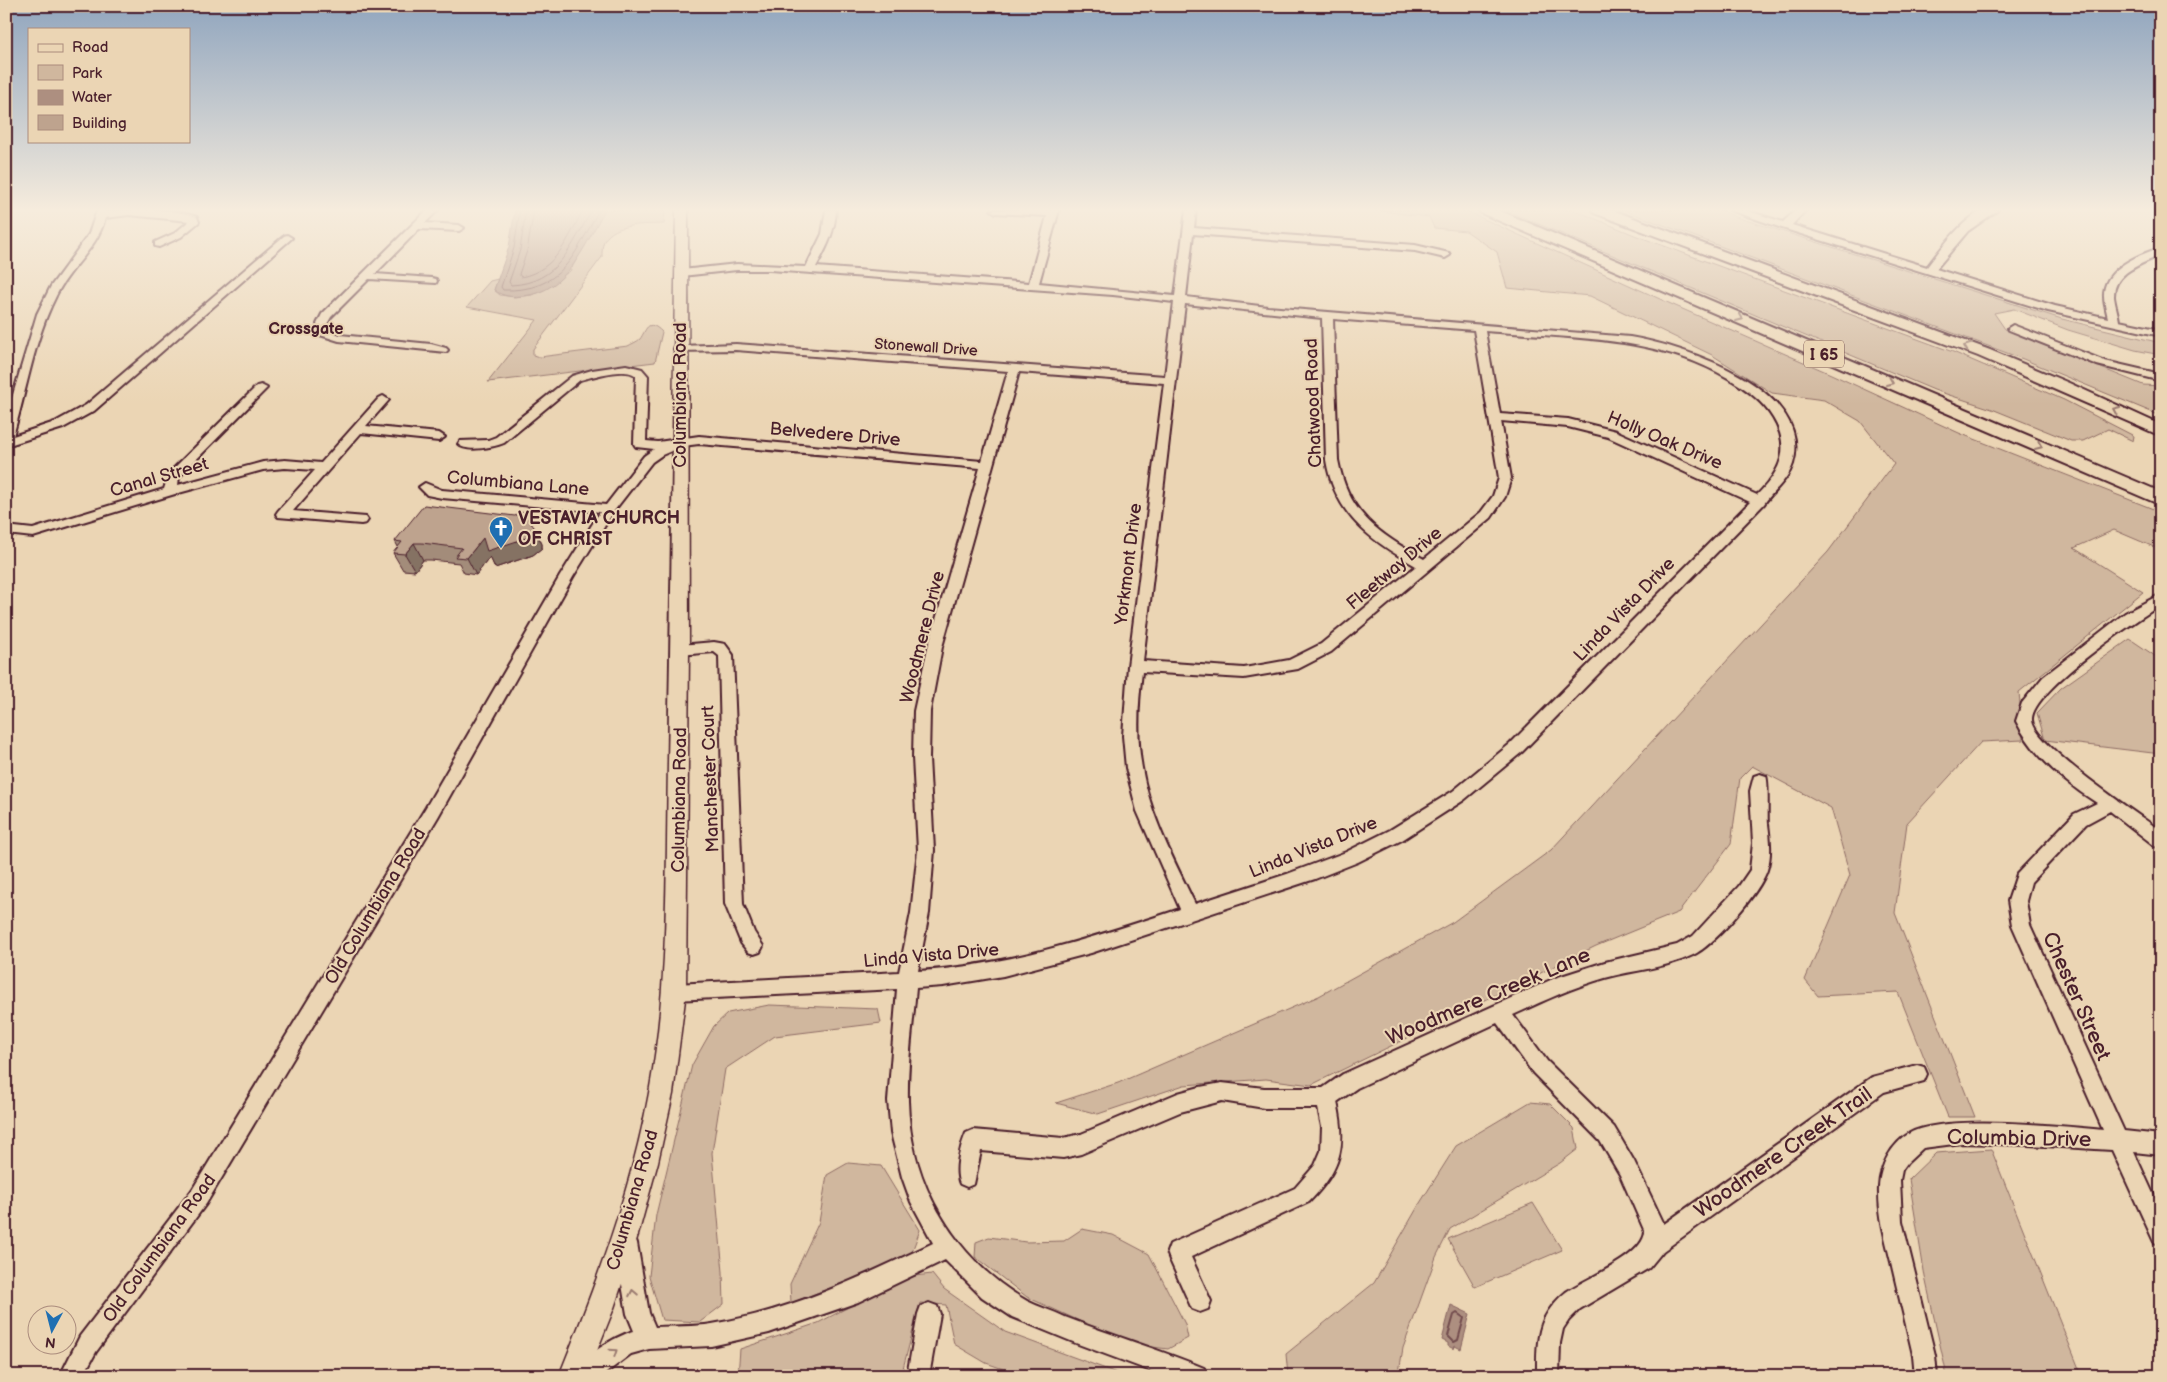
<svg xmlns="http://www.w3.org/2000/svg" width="2167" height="1382" font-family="'Balsamiq Sans',sans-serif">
<rect width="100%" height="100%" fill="#ebd5b4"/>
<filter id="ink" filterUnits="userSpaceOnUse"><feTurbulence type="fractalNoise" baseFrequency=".02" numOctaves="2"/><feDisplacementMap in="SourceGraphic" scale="10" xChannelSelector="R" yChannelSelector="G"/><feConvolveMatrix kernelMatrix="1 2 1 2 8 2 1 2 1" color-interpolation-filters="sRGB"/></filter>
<g filter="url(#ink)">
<path fill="#d0b79e" stroke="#8d6b64" d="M605,210H665L664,224C646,225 615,222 604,241C602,245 602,253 602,257L533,349V355L539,357L628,346C631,344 637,342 640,339C646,331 647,317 662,332L655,362L488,382L537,320L467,307L490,281L498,279L494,290L500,295L514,297L532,295L570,271Z
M1373,210H1464L1671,304L1831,374L1959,433L2161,512V550L2114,530L2074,548L2143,592L2019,692L2023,740L1981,742L1907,823L1895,913L1975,1117H1948L1898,992L1818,996L1805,980L1850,875L1831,808L1752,766L1740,778L1731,844L1679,912L1596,946L1311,1085L1266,1079L1184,1085L1098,1114L1056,1103L1118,1083L1319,996L1453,922L1551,850L1828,552L1894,464L1860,421L1824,400L1772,393L1712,355L1590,296L1507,288L1497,252L1466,231L1434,228L1429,217Z
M1505,210H1574L1637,236L1953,352L2064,400L2134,436L2133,441L2108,429L2083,441H2071L1992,409L1934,390Z
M1623,210H1721L1736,217L2062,319L2161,343V355L2135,350L2068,330L2014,309L1994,313L2005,329L2143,385L2161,386V416L2023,359Z
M2130,639L2161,660V754L2045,740L2037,713L2061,688Z
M769,1005L878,1009L881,1023L775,1036L725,1069L712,1153L723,1272L724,1304L700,1322L662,1320L649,1276L656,1215L692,1065L714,1026L728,1013Z
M1530,1102L1550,1104L1574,1128L1578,1149L1560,1163L1450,1229L1436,1257L1403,1348L1399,1372L1403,1376H1288L1286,1354L1374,1283L1420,1203L1456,1146Z
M1991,1149L2082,1376H1947L1925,1277L1909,1179L1936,1153Z
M848,1163L881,1166L920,1230L910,1257L791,1303L790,1284L819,1222L827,1175Z
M1533,1203L1562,1250L1475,1287L1448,1239Z
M1082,1229L1113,1235L1149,1254L1185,1324L1188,1338L1168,1349L1130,1344L1027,1297L975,1257L976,1242L989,1237L1026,1242L1064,1241Z
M932,1274L944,1289L1005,1332L1125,1376H1023L986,1363L954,1344L946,1305L920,1303L901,1376H738L740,1349L818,1323L906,1277Z"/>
<path fill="#ad8f80" stroke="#85625e" d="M515,210H605C585,244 568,292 523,296C513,297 503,297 494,290L509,247Z
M1451,1305L1470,1314L1461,1349L1455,1346L1454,1349L1448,1346V1343L1442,1340Z"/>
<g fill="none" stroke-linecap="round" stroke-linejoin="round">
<path stroke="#724c4d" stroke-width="1" d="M520,210L514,248L501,287L503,290C562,292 574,255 599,210
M526,210L520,250L509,282L511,285C558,283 571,246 592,210
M534,210L527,251L519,274L521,277C556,270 568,239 583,210"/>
<path stroke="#724c4d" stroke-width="2" d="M1457,1313L1464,1318L1458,1340L1454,1342L1448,1336L1454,1315Z"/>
<g stroke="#4a1f2b" stroke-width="4">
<path id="minor" d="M97,210H107L106,212C133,209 172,208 197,217L199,222L181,237L159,247L155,246V242L175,233L189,221L129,215L105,218C98,248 69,268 56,296C34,339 27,389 13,436L55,422L86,405L284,236L287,235L292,238L94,411L63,428L6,446V418L37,314L51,286L89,234Z
M427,210H438L425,223L459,225L464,228L459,231L419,229L375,274L432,278L436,279L437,281L436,283L369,279L331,317L327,324L329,331L340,335L431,344L446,348L448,350L446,352L339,341L320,335L317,324L322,314Z
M826,210H836C835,232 826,249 816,267L1029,283L1047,216L996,213L991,210H1059L1039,283L1175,296L1186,210H1196L1194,228L1415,245L1449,253L1450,255L1445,258L1415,251L1193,234L1186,297L1268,307L1630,337C1684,346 1815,389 1793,464C1788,480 1773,491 1764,504L1522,752L1464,800L1402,840L1358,862L1315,879L1091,953L1003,976L943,986L916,988C913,1025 907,1064 908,1101C910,1184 955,1260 1027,1301C1039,1307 1053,1311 1065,1317C1111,1335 1158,1349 1204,1368L1207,1376H1164L1078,1344L1012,1317L982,1297L945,1260L858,1302L769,1333L711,1346L649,1349L631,1354L602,1376H573C581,1357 615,1336 634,1331L627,1314L615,1243L618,1235L626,1232L634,1235L637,1243L649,1313L655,1327C674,1326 694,1327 712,1324C791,1311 862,1277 933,1243L911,1202L902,1177L891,1133L888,1101L897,989L675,1000L668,998L666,992L668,986L675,984L899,972L911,913L918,850L913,758L914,711L928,647L980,468L699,444L683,446L662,455L652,462L614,511L573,577L438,817L206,1204L96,1352L83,1376H60L80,1336L192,1190L426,807L560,576L600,512L442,498L427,495L419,487L425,483L442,490L606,505L644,456L654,449L636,447L634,444L636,376C627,366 592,377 580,380L504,443C494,447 466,453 458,444L460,441L488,440L496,437L572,376L592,370L626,365L642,369L648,376L646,441L658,442L699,436L982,461L1008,371L736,350L676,351L674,349L676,347L680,346L736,344L1165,376L1174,302L1113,295L770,270H737L682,276L677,273L682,270L737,264L806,267L822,234ZM1185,304L1322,318L1326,460C1335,515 1370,540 1416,566L1321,644L1289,660L1244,668L1143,661ZM1333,319L1474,330L1499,478L1493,496L1481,512L1424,559C1379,534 1348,514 1338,460ZM1485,331C1567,338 1656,335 1728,378C1745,388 1763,401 1773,418C1792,449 1780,472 1757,495L1616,431L1568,419L1500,414ZM1019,372L1164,383L1128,666L1123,736L1126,768L1137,811L1180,909C1094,937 1008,966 918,971L929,913L934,850L929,758L930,711L942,647ZM1501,421L1568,427L1608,437L1750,502L1510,744L1453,791L1390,830L1346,852L1287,874L1195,904C1174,860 1150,816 1142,768C1136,736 1138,704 1142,672L1244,678L1298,669L1331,652L1491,518L1505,497L1511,478Z
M1730,210H1745L1783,222L1796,210H1806L1792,225L1927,267C1940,250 1965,215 1986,210C1989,209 1994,210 1998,210L1968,231L1936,269L2055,306L2108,318C2106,308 2102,297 2105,287C2111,266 2142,253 2161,248V255C2142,264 2113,272 2114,297C2115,305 2118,313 2119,321L2161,330V336L2048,311L1782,228Z
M2013,325L2105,361L2161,374V381L2097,365L2009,330L2008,328Z
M261,385L267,388L265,390L179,477L178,485L263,462L285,460L321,463L379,398L383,396L389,400L366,426L439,433L445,437L439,441L361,433L293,511L366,517L368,520L366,523L361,524L278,517L276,514L278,511L315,470L285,468L263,470L175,494L33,537L6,534V526L33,529L164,489L169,473L257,386Z
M2161,594V605C2136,620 2030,692 2032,720C2033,745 2138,814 2161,831V848L2155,846L2110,811L2086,824L2031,882L2026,901L2030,925L2124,1131L2161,1135V1155L2134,1152L2161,1211V1245L2154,1242L2112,1150L2028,1145L1962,1143L1923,1148L1907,1163L1902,1170L1900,1180L1902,1221L1935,1355L1937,1376H1915L1913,1355C1906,1324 1898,1293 1891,1262C1885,1237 1878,1213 1879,1187C1880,1166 1891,1144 1910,1133C1945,1114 2060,1126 2103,1130L2012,925L2008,901L2017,874L2074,814L2097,803C2065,783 2033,755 2016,721L2022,703L2043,677L2125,613Z
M714,642L725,644L733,655L743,904L754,932L763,946L760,952L754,954L748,952L741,943L725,904L719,656L714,652L680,655L675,654L673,650L675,646L680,645Z
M1760,774L1766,776C1769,782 1767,814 1768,824C1770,839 1772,855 1767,870C1760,892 1715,945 1693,955C1666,968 1634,970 1605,978C1573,987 1543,1001 1513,1015L1547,1061L1614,1127L1634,1161L1664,1224L1872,1077L1917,1065L1924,1067L1927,1074L1924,1081L1884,1092L1663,1251L1649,1268L1580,1309L1569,1320L1563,1329L1560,1343L1559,1376H1537C1537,1357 1536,1337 1544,1319C1549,1309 1557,1299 1566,1292C1586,1278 1643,1257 1645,1232L1620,1175L1600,1141L1533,1073L1497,1023L1357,1088L1337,1102C1347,1146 1341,1170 1309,1202L1191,1257L1211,1301L1208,1309L1200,1312L1192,1309L1170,1260L1167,1252L1170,1244L1295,1188L1315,1165L1321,1151L1322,1127L1318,1108H1264L1222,1101L1180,1112L1081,1154L1063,1158L981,1151L974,1184L967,1187L960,1184C954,1171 960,1147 966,1133L973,1130L1063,1138L1081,1134L1178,1093L1200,1087L1222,1083L1264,1088H1323L1343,1074L1555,978L1605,962L1677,945L1693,936L1739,886L1750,870L1753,843L1750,791L1754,776Z
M929,1303L937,1306L940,1314L929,1376H907L918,1314L921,1306Z"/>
</g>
<g stroke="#4a1f2b" stroke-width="3">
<path id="major" d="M676,210H688L689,650L686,992L673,1094L658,1162L638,1235L614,1308L587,1376H559C596,1284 631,1191 649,1093C669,984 666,873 668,762C672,578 673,394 676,210Z"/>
</g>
<g stroke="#4a1f2b" stroke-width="4">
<path id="highway" d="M1479,210H1498L2161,492V505L1481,213Z
M1592,210H1612L1990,350L2069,383L2161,425V436L1978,356L1594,213Z"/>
</g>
<use href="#minor" fill="#ebd5b4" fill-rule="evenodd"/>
<use href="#major" fill="#ebd5b4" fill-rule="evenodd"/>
<use href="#highway" fill="#ebd5b4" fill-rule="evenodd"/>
</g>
<path fill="#a38c7a" stroke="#4a1f2b" d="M534,527L542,544V548L533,555L495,568L490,557L476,575L464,573L459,563L431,560H423L415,571L403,570L393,553L398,547L395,541Z"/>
<path fill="#857263" stroke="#4a1f2b" d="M534,527L542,544V548L533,555L495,568L490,557L476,575L467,558L483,538Z
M414,543L423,560L415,571L405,554Z"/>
<path fill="#bea38e" stroke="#4a1f2b" d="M424,505L515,516L522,512L534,527V531L526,538L487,551L483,538L467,558L455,557L462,548L422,543H414L405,554L393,553L402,542L395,541Z"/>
<defs><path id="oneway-chevron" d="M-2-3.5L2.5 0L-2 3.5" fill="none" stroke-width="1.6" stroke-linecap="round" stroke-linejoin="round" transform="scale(1.25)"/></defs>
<g stroke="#9a7a70">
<use href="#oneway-chevron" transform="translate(1740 318) rotate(23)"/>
<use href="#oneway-chevron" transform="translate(1967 347) rotate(-159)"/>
<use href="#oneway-chevron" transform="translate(1890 382) rotate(23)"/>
<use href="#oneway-chevron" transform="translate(2116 410) rotate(-156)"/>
<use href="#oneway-chevron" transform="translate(2039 446) rotate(23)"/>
<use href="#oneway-chevron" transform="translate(633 1293) rotate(-101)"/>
<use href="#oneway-chevron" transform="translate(614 1352) rotate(-34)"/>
</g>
</g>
<linearGradient id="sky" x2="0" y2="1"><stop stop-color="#90a5be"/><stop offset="0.52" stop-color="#f6ecdd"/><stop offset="1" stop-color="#f6ecdd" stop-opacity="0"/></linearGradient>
<rect width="2167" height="404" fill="url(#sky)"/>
<defs>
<g id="church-pin" transform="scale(1.25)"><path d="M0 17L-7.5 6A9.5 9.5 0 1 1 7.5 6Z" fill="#1f6fb2" stroke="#ebd5b4"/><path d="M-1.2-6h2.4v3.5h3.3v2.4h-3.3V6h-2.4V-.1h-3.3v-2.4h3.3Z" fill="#fff"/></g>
</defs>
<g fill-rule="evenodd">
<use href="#church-pin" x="501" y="528"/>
</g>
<g text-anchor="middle" stroke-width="4" stroke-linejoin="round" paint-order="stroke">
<g font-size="15" fill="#4a1f2b" stroke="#ebd5b4">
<text transform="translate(926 347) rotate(4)" y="5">Stonewall Drive</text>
</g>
<g font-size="16" font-weight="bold" fill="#4a1f2b" stroke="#ebd5b4">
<text x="306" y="334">Crossgate</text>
</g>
<rect fill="#ebd5b4" stroke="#7a5654" stroke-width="1" x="1804" y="340.5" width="40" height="27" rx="4"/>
<g font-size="16" font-weight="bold" fill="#4a1f2b">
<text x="1824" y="360">I 65</text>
</g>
<g font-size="18" fill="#4a1f2b" stroke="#ebd5b4">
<text transform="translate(680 395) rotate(-90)" y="6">Columbiana Road</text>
<text transform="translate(1313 403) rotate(-92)" y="6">Chatwood Road</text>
<text transform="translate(835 434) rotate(5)" y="6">Belvedere Drive</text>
<text transform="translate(1665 440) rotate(23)" y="6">Holly Oak Drive</text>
<text transform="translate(159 477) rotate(-16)" y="6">Canal Street</text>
<text transform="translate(518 483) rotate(5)" y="6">Columbiana Lane</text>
<text transform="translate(1128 564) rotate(-83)" y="6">Yorkmont Drive</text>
<text transform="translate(1394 568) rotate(-40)" y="6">Fleetway Drive</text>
<text transform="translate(1624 609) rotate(-46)" y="6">Linda Vista Drive</text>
<text transform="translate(922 637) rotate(-76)" y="6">Woodmere Drive</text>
<text transform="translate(710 779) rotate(-92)" y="6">Manchester Court</text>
<text transform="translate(679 800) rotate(-89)" y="6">Columbiana Road</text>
<text transform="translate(1313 847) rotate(-22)" y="6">Linda Vista Drive</text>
<text transform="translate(375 906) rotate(-59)" y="6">Old Columbiana Road</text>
<text transform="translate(931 955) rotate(-5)" y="6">Linda Vista Drive</text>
<text transform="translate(632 1200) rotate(-74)" y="6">Columbiana Road</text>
<text transform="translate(159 1248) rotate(-54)" y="6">Old Columbiana Road</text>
</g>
<g font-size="18" font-weight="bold" fill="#4a1f2b" stroke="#ebd5b4" text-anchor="start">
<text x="518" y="524">VESTAVIA CHURCH<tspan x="518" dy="21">OF CHRIST</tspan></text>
</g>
<g font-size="21" fill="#4a1f2b" stroke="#ebd5b4">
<text transform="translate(1488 996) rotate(-23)" y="7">Woodmere Creek Lane</text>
<text transform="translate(2077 996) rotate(66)" y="7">Chester Street</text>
<text transform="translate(2019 1138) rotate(1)" y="7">Columbia Drive</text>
<text transform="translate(1783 1152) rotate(-35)" y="7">Woodmere Creek Trail</text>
</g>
</g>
<rect width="2167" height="1382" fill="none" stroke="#ebd5b4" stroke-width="25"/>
<rect x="12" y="12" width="2142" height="1357" fill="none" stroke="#4a1f2b" stroke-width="2" filter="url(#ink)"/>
<rect x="28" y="28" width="162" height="115" fill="#ebd5b4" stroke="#ab8c7d"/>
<rect x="38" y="44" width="25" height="8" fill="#ebd5b4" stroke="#ab8c7d"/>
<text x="72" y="52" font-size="15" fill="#4a1f2b">Road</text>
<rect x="38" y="65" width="25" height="15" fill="#d0b79e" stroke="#ab8c7d"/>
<text x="72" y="78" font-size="15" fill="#4a1f2b">Park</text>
<rect x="38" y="90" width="25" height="15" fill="#ad8f80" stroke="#ab8c7d"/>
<text x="72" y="102" font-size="15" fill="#4a1f2b">Water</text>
<rect x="38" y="115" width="25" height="15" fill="#bea38e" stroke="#ab8c7d"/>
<text x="72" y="128" font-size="15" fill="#4a1f2b">Building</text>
<g transform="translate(52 1330) rotate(187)"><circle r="24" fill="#ebd5b4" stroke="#ab8c7d"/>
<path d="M0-4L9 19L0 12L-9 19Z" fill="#1f6fb2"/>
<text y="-8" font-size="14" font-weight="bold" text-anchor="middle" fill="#4a1f2b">N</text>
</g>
</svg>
